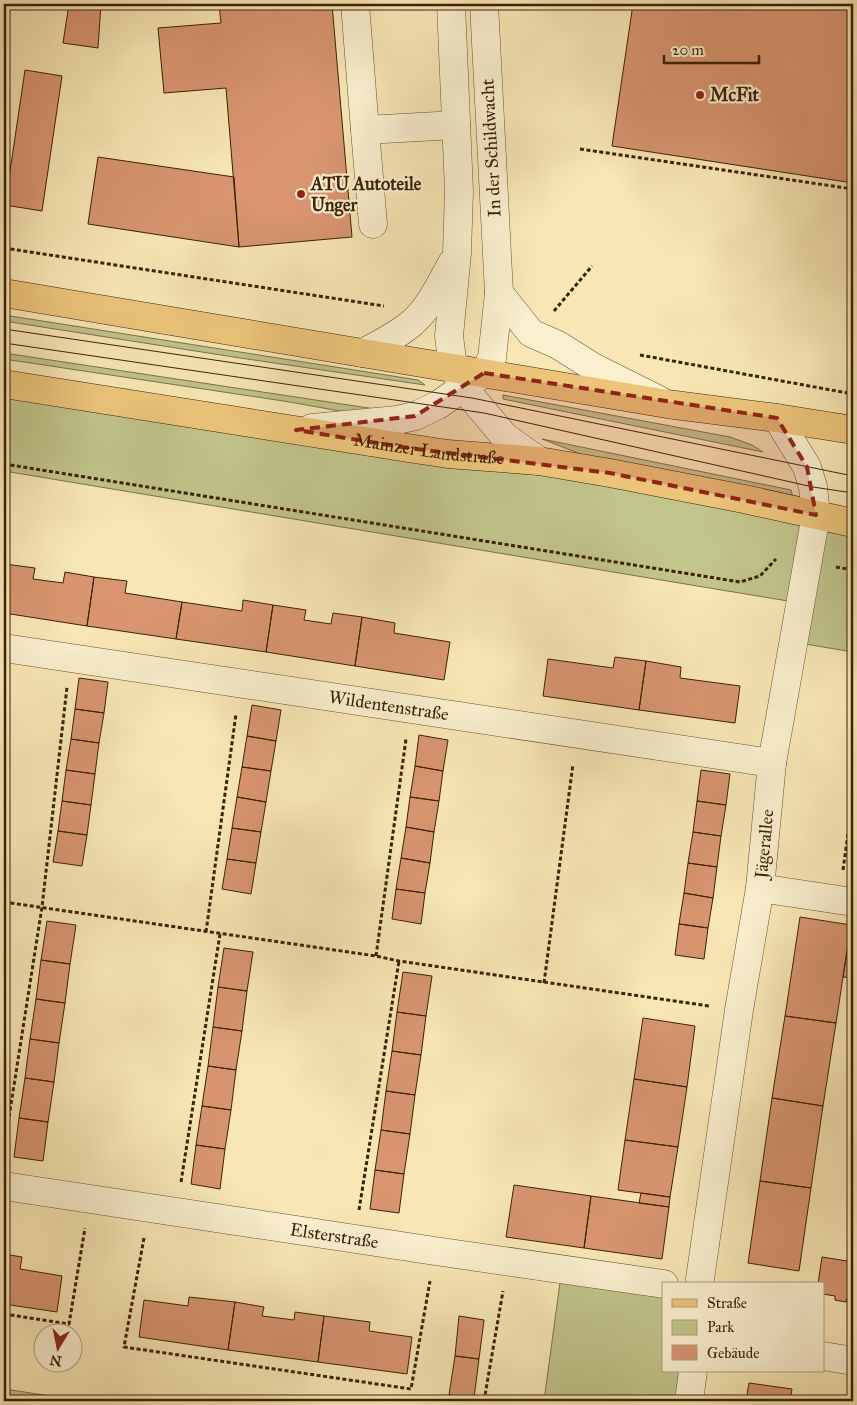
<svg xmlns="http://www.w3.org/2000/svg" width="857" height="1405" font-family="'IM FELL Great Primer',serif">
<rect width="100%" height="100%" fill="#f8e7b5"/>
<filter id="stains"><feTurbulence type="fractalNoise" baseFrequency=".004" numOctaves="4"/><feColorMatrix values="0 0 0 0 .2 0 0 0 0 .09 0 0 0 0 .02 0 0 0 .5 -.17"/></filter>
<radialGradient id="worn" r=".72"><stop offset=".6" stop-color="#630" stop-opacity="0"/><stop offset="1" stop-color="#630" stop-opacity=".3"/></radialGradient>
<path fill="#c1c48b" stroke="#7e7249" d="M4,315L418,380L425,385L240,358L4,321Z
M4,353L395,412L356,414L290,402L4,359Z
M4,384L853,523V652L793,642L800,603L4,471Z
M503,395L730,437L752,445L763,452L503,399Z
M542,439L791,490L793,497L583,455Z
M561,1275L663,1290V1371H687L682,1401H544Z
M4,1389L85,1401H4Z"/>
<path fill="#d89570" stroke="#3b2107" d="M69,4H101L98,48L63,43Z
M219,4H332L352,237L239,247L226,88L164,93L158,28L221,23Z
M633,4H853V183L612,146Z
M25,70L62,76L42,211L5,205Z
M98,157L234,177L239,247L88,224Z
M5,564L35,568L33,579L63,583L65,572L94,577L87,626L4,613Z
M94,577L127,581L125,593L182,602L176,639L87,626Z
M243,600L273,605L266,652L176,639L182,602L242,611Z
M273,605L306,610L304,620L331,624L333,613L362,617L355,666L266,652Z
M362,617L395,623L394,633L450,642L444,680L355,666Z
M615,657L646,661L639,710L543,696L548,659L613,668Z
M646,661L681,667L680,678L740,686L735,723L639,710Z
M79,678L108,682L104,713L75,709Z
M252,705L281,710L276,741L247,736Z
M75,709L104,713L99,743L71,739Z
M419,735L448,740L443,771L415,766Z
M247,736L276,741L271,771L242,767Z
M71,739L99,743L95,774L66,770Z
M415,766L443,771L439,801L410,797Z
M242,767L271,771L266,802L237,797Z
M66,770L95,774L91,805L62,801Z
M701,770L730,774L726,805L697,801Z
M237,797L266,802L261,832L232,828Z
M410,797L439,801L434,832L406,827Z
M62,801L91,805L87,835L58,831Z
M697,801L726,805L721,836L693,832Z
M406,827L434,832L430,863L401,858Z
M232,828L261,832L256,863L227,859Z
M58,831L87,835L82,866L53,862Z
M693,832L721,836L717,867L688,863Z
M401,858L430,863L425,893L396,889Z
M227,859L256,863L251,894L222,889Z
M688,863L717,867L713,898L684,893Z
M396,889L425,893L421,924L392,919Z
M684,893L713,898L708,928L679,924Z
M800,917L851,925L836,1023L785,1016Z
M47,921L76,925L70,964L41,960Z
M679,924L708,928L704,959L675,955Z
M851,925H853V978L843,977Z
M224,948L253,952L247,991L218,987Z
M41,960L70,964L65,1003L36,999Z
M403,972L432,976L426,1016L397,1012Z
M218,987L247,991L242,1031L213,1027Z
M36,999L65,1003L59,1043L30,1039Z
M397,1012L426,1016L421,1055L392,1051Z
M785,1016L836,1023L823,1106L772,1098Z
M643,1018L695,1026L687,1087L634,1079Z
M213,1027L242,1031L236,1070L208,1066Z
M30,1039L59,1043L54,1082L25,1078Z
M392,1051L421,1055L415,1095L386,1091Z
M208,1066L236,1070L231,1110L202,1106Z
M25,1078L54,1082L48,1122L19,1118Z
M634,1079L687,1087L678,1147L625,1140Z
M386,1091L415,1095L410,1134L381,1130Z
M772,1098L823,1106L811,1188L760,1181Z
M202,1106L231,1110L225,1149L196,1145Z
M19,1118L48,1122L43,1161L14,1157Z
M381,1130L410,1134L404,1174L375,1170Z
M625,1140L678,1147L670,1197L618,1190Z
M196,1145L225,1149L220,1189L191,1184Z
M375,1170L404,1174L399,1213L370,1209Z
M760,1181L811,1188L799,1271L748,1263Z
M514,1185L591,1196L584,1248L506,1237Z
M641,1193L670,1197L669,1207L639,1203Z
M591,1196L669,1207L662,1259L584,1248Z
M4,1254L22,1257L20,1269L62,1276L57,1312L4,1304Z
M822,1257L853,1262V1299L847,1298L846,1302L835,1300V1296L823,1294V1284H818Z
M189,1297L235,1302L228,1350L139,1337L144,1300L188,1306Z
M235,1302L264,1307L262,1316L294,1320L295,1312L324,1316L318,1362L228,1350Z
M324,1316L370,1322L369,1331L412,1337L407,1374L318,1362Z
M459,1316L484,1320L479,1359L455,1356Z
M455,1356L479,1359L474,1398L449,1395Z
M749,1383L792,1389L790,1401H746Z
M449,1395L474,1398V1401H449Z"/>
<g fill="none" stroke-linecap="round" stroke-linejoin="round">
<g stroke="#6a5232" stroke-width="29">
<g id="minor">
<path d="M355,4L365,130"/>
<path d="M451,4L459,191L457,253L449,336L453,368L472,398L505,437L539,461"/>
<path d="M373,224L365,130L456,125"/>
<path d="M499,293L531,333L558,345L593,367L659,400"/>
<path d="M363,353C379,344 399,335 413,322C430,307 441,283 452,263"/>
<path d="M312,428L397,420L415,416L438,405L484,373L492,358L499,293L484,4"/>
<path id="s1" d="M4,648L772,763"/>
<path d="M760,888L853,902"/>
<path id="s2" d="M4,1186L435,1251L664,1284"/>
<path id="s3" d="M700,1279L739,1010L760,888L772,763L816,515L813,487L807,467L777,418"/>
<path d="M823,1356L853,1361"/>
<path d="M689,1401L693,1371"/>
</g>
</g>
<g stroke="#3b2107" stroke-width="29">
<g id="major">
<path d="M4,293L667,404L777,418L853,430"/>
<path id="s4" d="M4,384L408,448L448,454L539,461L610,473L744,499L853,523"/>
</g>
</g>
<path stroke="#3b2107" stroke-width="3" stroke-dasharray="4 2.5" stroke-linecap="butt" d="M580,149L853,189
M4,248L384,306
M554,311L592,266
M640,355L853,394
M4,464L740,582L760,576L776,559
M836,567L853,570
M843,870L853,798
M4,902L376,956L399,961L709,1006
M206,932L236,714
M376,956L406,739
M544,983L573,764
M4,1149L42,907L67,687
M181,1182L220,934
M359,1210L399,961
M144,1238L124,1347L411,1389L430,1281
M4,1314L69,1324L85,1228
M484,1401L503,1291"/>
<use href="#minor" stroke="#faefcf" stroke-width="28"/>
<use href="#major" stroke="#ecc47a" stroke-width="28"/>
<path stroke="#3b2107" stroke-width="1" d="M4,329L472,398L853,476
M4,343L484,413L813,487L853,493"/>
</g>
<path fill="#8f2418" fill-opacity="0.2" stroke="#8f2418" stroke-width="4" stroke-dasharray="10 6" stroke-linejoin="round" d="M484,373L777,418L807,467L816,515L610,473L408,448L296,430L415,416Z"/>
<g fill="#8f2418" stroke="#faefcf" stroke-width="2">
<circle cx="700" cy="95" r="5"/>
<circle cx="301" cy="194" r="5"/>
</g>
<g text-anchor="middle" stroke-width="4.5" stroke-linejoin="round" paint-order="stroke">
<g font-size="18" font-weight="bold" fill="#3b2107" stroke="#faefcf" text-anchor="start">
<text x="710" y="101">McFit</text>
<text x="311" y="190">ATU Autoteile<tspan x="311" dy="21">Unger</tspan></text>
</g>
<g font-size="18" fill="#3b2107" stroke="#faefcf">
<text transform="translate(491 148) rotate(-93)" y="6">In der Schildwacht</text>
<text dy="6" stroke="none"><textPath href="#s4" startOffset="430">Mainzer Landstraße</textPath></text>
<text dy="6" stroke="none"><textPath href="#s1" startOffset="389">Wildentenstraße</textPath></text>
<text dy="6" stroke="none"><textPath href="#s3" startOffset="440">Jägerallee</textPath></text>
<text dy="6" stroke="none"><textPath href="#s2" startOffset="334">Elsterstraße</textPath></text>
</g>
</g>
<rect width="857" height="1405" fill="none" stroke="#f8e7b5" stroke-width="20"/>
<rect x="5" y="5" width="847" height="1395" fill="none" stroke="#3b2107" stroke-width="2.5"/>
<rect x="10" y="10" width="837" height="1385" fill="none" stroke="#3b2107"/>
<rect x="662" y="1282" width="162" height="90" fill="#faefcf" stroke="#ae9d7f"/>
<rect x="672" y="1299" width="25" height="8" fill="#ecc47a" stroke="#ae9d7f"/>
<text x="707" y="1308" font-size="15" fill="#3b2107">Straße</text>
<rect x="672" y="1320" width="25" height="15" fill="#c1c48b" stroke="#ae9d7f"/>
<text x="707" y="1332" font-size="15" fill="#3b2107">Park</text>
<rect x="672" y="1345" width="25" height="15" fill="#d89570" stroke="#ae9d7f"/>
<text x="707" y="1358" font-size="15" fill="#3b2107">Gebäude</text>
<g transform="translate(58 1348) rotate(190)"><circle r="24" fill="#faefcf" stroke="#ae9d7f"/>
<path d="M0-4L9 19L0 12L-9 19Z" fill="#8f2418"/>
<text y="-8" font-size="14" font-weight="bold" text-anchor="middle" fill="#3b2107">N</text>
</g>
<path d="M664 55v8h95v-8" fill="none" stroke="#3b2107" stroke-width="2.5"/>
<text x="672" y="55" font-size="15" fill="#3b2107" stroke="#faefcf" stroke-width="4" paint-order="stroke">20 m</text>
<rect width="100%" height="100%" filter="url(#stains)"/>
<rect width="100%" height="100%" fill="url(#worn)"/>
</svg>
